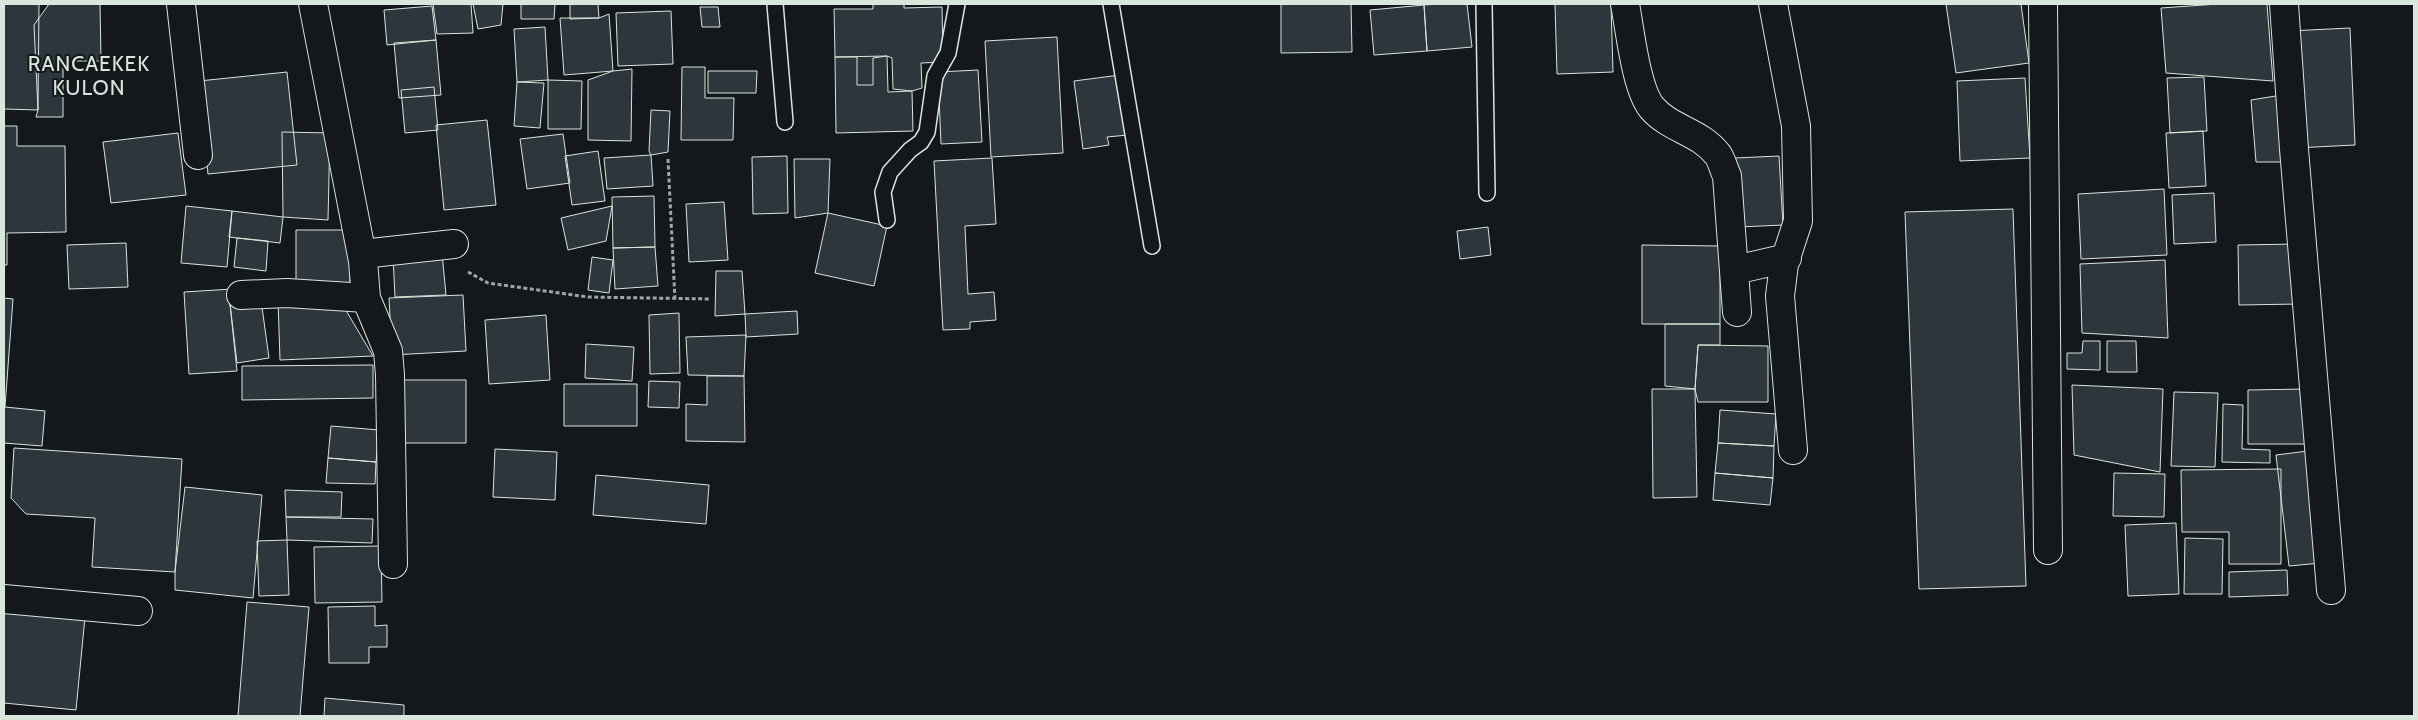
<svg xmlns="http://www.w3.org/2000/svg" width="2418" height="720" font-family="Cabin,sans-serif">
<rect width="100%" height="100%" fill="#14181c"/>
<path fill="#2c363c" stroke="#d8e6dc" d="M4,4H39L38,110L4,109Z
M49,4H100L101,61H63V117H36L38,110L34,25Z
M433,4H471L473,33L437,34Z
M473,4H503L501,25L478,29Z
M521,4H555L554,19H521Z
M570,4H598L599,18L570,19Z
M873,4H904V8L942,7L943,62L921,63L922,88L912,91L893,89L892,58L887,56L873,58V85H857V57H835L834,9H873Z
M1281,4H1351L1352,52L1281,53Z
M1438,4H1467L1472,47L1427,51L1424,5Z
M1555,4H1611L1613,72L1557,74Z
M1946,4H2021L2029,63L1956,73Z
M2218,4H2267L2273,81L2166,73L2161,8Z
M1424,5L1427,51L1374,55L1370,10Z
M432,6L436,40L387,45L384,10Z
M700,7H718L720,27H702Z
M671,11L673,64L618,66L616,13Z
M609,14L613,71L564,75L560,18H599Z
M545,27L548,80L517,82L514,29Z
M2350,28L2355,145L2295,148L2289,31Z
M1057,37L1063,153L991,157L985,41Z
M436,40L441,95L399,98L394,43Z
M887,56L888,92L912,91L913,131L836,133L835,57Z
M682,67H705V98H734L733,140H681Z
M632,69L631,141L588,140V80L613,71Z
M978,70L982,142L941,144L938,72Z
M708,71H757L756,93H708Z
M287,72L297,165L208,174L199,81Z
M1120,75L1128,135L1107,137L1109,145L1083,149L1074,81Z
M2204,77L2207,131L2170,133L2167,78Z
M2025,78L2030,158L1960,161L1957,81Z
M548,80L582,81L581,129H548Z
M517,82L544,83L540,128L514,126Z
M434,87L438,130L405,133L401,90Z
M2288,94L2291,162H2256L2251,100Z
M651,110L670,111L668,152L651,155L649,151Z
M487,120L496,205L444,210L436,125Z
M4,126H17V146H65L66,232L7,233V265H4Z
M2203,131L2206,186L2169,188L2166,133Z
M282,132L330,133L328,220L283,217Z
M178,133L186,195L111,203L103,142Z
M563,134L570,183L527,189L520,139Z
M598,151L605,201L572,205L565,156Z
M651,155L653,186L607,189L604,158Z
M787,156L788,213L753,214L752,157Z
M1779,156L1783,225L1739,227L1735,158Z
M992,158L996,224L965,226L968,294L994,292L996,320L970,322V329L943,330L934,161Z
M794,159H830L828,213L795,218Z
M2164,189L2167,255L2081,259L2078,194Z
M2214,193L2216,242L2174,244L2172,195Z
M654,196L655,247L613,248L612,197Z
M724,202L728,260L689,262L686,204Z
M186,206L232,211L227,267L181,263Z
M612,206L606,241L568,250L561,218Z
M2013,209L2026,586L1919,589L1905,212Z
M232,211L283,217L280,243L229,237Z
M828,213L887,226L874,286L815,273Z
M1488,227L1491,255L1460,259L1457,231Z
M296,230H350V286L296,287Z
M237,238L268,241L266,271L234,267Z
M126,243L128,287L69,289L67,245Z
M2298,244L2299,304L2239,305L2238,245Z
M1642,245L1720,246V324H1642Z
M655,247L658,286L615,289L613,248Z
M442,253L446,295L395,297L393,256Z
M592,257L613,260L609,293L588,290Z
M2165,260L2168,338L2082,333L2080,264Z
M716,271H742L745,314L715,316Z
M232,289L230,304L237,371L189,374L184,292Z
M463,295L466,351L392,355L389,298Z
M338,297L373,356L280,360L278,300Z
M4,298L13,299L5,407L45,411L42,446L4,443Z
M261,300L269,358L237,363L230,304Z
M797,311L798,334L746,337L745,314Z
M679,313L680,373L650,374L649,315Z
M546,315L550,380L489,384L485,320Z
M1665,324H1720V345H1698L1695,389L1665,386Z
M746,335L744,376L688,375L686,337Z
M2083,341H2100V370L2067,369V353H2082Z
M2107,341H2136L2137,372H2107Z
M586,344L634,347L632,381L585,378Z
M1698,345L1768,346V402H1698L1695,389Z
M373,365V398L242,400V366Z
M707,376H744L745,442L686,441V404L707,405Z
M398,380H466V443H398Z
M649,381L680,382L679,408L648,407Z
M564,384H637V426H564Z
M2072,385L2163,389L2160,472L2074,455Z
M1652,389H1695L1697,497L1653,498Z
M2306,389V444H2248V390Z
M2174,392L2218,393L2215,467L2171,466Z
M2223,404L2243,405L2242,449L2270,450V463L2222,462Z
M1720,410L1776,414L1774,446L1718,443Z
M331,426L379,430L376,462L328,458Z
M1718,443L1774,446L1773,478L1715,473Z
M14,448L182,459L175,572L92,567L95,518L26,514L11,498Z
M495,449L557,452L555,500L493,497Z
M2308,451L2321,563L2289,566L2276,455Z
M328,458L376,462L375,484L326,483Z
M2281,469V564H2229V532H2182L2181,470Z
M1715,473L1773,478L1770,505L1713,500Z
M2114,473L2165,474L2164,517L2113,516Z
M596,475L709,485L706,524L593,515Z
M185,487L262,495L253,598L175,590V572Z
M285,490L342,492L341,517H286Z
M286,517L373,519L372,543L287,540Z
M2176,523L2179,594L2128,596L2125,525Z
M2185,538L2223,539L2222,594H2184Z
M287,540L289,595L259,596L257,541Z
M381,546L382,602L315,603L314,547Z
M2287,570L2288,595L2229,597V572Z
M247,602L309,607L300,716H238Z
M375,606V626L387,625V647H369V663H329L328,607Z
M4,610L85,617L76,710L4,703Z
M325,698L404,705V716H324Z"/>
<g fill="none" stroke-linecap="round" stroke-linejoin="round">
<g stroke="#d8e6dc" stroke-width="18">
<path id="lane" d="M775,4L785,122
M1111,4L1152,246
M1484,4L1487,193
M887,220L883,192L890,172L910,150L921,142L927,132L935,76L948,53L957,4"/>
</g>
<g stroke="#d8e6dc" stroke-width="30">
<path id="street" d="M181,4L198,155
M313,4L363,261L366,298L388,351L390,375L393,564
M1625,4C1630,30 1636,89 1652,108C1670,129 1701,132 1718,155C1722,161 1724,170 1727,176L1737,312
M1773,4L1796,126L1798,221L1784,264L1780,296L1793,450
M2043,4L2048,550
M2284,4L2294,149L2331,590
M362,254L454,244
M1735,270L1787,258
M241,295L287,293L366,298
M4,599L138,611"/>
</g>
<path stroke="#9da8a2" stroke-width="3" stroke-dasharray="4 2.5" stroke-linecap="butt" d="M668,159L675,300
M468,272L488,283L588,297L711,299"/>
<use href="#lane" stroke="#14181c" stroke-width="15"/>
<use href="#street" stroke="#14181c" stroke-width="28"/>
</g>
<g text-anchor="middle" stroke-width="4" stroke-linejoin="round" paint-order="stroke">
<g font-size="21" letter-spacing="1" fill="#d8e6dc" stroke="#14181c">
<text x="89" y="71">RANCAEKEK<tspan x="89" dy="24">KULON</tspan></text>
</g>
</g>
<rect width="2418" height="720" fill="none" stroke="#d8e6dc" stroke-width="10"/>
</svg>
